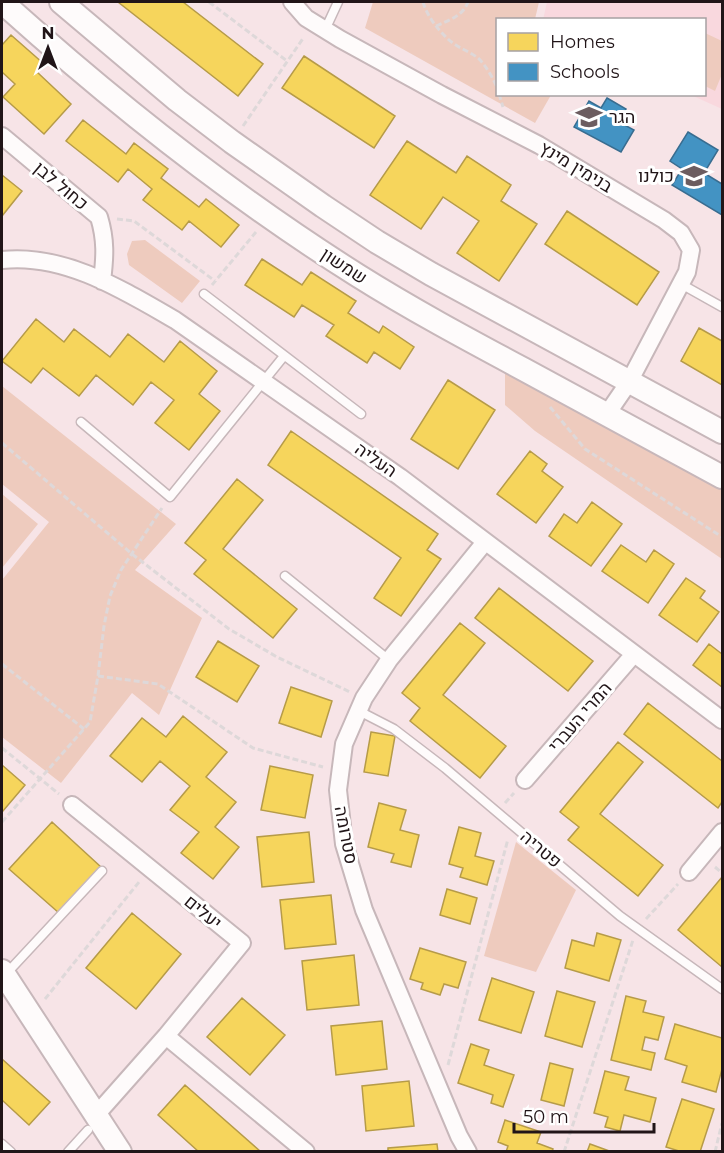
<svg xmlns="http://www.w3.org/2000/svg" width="724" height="1153" font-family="Montserrat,Heebo,sans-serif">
<rect width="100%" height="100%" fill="#f7e4e7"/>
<path fill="#f9d8de" d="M547,2H722V109L691,95L704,94V20H543Z"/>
<path fill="#eecbbe" d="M373,2H539L535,19L498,20V94L551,95L535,123L365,28Z
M705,33L722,41V74L715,91L705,86Z
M145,240L200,281L182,303L129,265L127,254L132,241Z
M505,372L722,490V559L535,431L505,405Z
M2,386L176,524L135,570L202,618L159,715L132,693L61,783L2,737V580L49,522L2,484Z
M2,494L38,524L2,568Z
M516,842L576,890L536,972L484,956Z"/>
<path fill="#f6d55c" stroke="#b69b48" stroke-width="1.5" d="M118,2H183L263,64L238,96Z
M11,35L44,64L37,72L71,104L44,134L3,97L15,84L2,72V45Z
M304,56L395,116L374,148L282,88Z
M83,120L126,154L134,143L168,169L161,178L199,207L206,199L239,225L221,247L189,221L182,230L143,200L152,189L128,169L118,182L66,141Z
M407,141L456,173L467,156L511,185L501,201L537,224L499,281L457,253L479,221L443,197L421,229L370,195Z
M2,175L22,191L2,216Z
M567,211L659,272L637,305L545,244Z
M262,259L302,285L311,272L356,301L348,313L379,333L383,326L414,347L400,369L374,352L367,363L326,336L334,325L302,305L294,317L245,285Z
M36,319L64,342L74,329L110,357L128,334L164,362L180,341L217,371L199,394L220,411L189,450L155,423L174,400L151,382L133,405L96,375L79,396L43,368L31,383L2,361Z
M699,328L722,341V385L681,361Z
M448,380L495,410L458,469L411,439Z
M291,431L438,534L427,550L441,559L401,616L374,598L401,558L268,465Z
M530,451L547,464L542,471L563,487L536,523L497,494Z
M237,479L263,500L223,549L297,609L273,638L194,574L206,560L185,543Z
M592,502L622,524L591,566L549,536L564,514L577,523Z
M621,545L646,562L654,550L674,564L648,603L602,571Z
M686,578L705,591L700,598L719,612L697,642L659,615Z
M499,588L593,661L568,691L475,618Z
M460,623L485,643L443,695L506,746L480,778L410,721L420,708L402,693Z
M218,641L259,666L237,702L196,677Z
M709,644L722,654V687L693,665Z
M291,687L332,701L321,737L279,723Z
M648,703L722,761V802L718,808L624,734Z
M183,716L227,752L206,777L236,802L215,827L239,847L213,879L181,853L199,832L170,810L190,786L160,761L142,782L110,756L142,718L166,737Z
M371,732L395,736L388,776L364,772Z
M618,742L643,762L600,814L663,865L638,896L568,840L579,827L560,812Z
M2,765L25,785L3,811L2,810Z
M270,766L313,775L305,818L261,810Z
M379,803L406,810L400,830L419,835L411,867L391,862L394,854L368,847Z
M52,822L101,867L59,913L9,869Z
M459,827L481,833L475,856L494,861L487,885L460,877L463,868L449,864Z
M309,832L314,882L262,887L257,837Z
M722,877V967L678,930Z
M447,889L477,898L470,924L440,915Z
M331,895L336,944L285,949L280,900Z
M132,913L181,954L136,1009L86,968Z
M597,933L621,940L609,981L565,968L572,940L594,946Z
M420,948L466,962L458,988L444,984L440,995L421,989L423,983L410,979Z
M354,955L359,1005L307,1010L302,961Z
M492,978L534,992L521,1033L479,1020Z
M557,991L595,1002L582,1047L545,1036Z
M626,996L646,1001L643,1012L664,1017L658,1040L645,1037L642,1050L655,1053L651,1070L611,1060Z
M242,998L285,1035L250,1075L207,1037Z
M382,1021L387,1069L336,1075L331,1026Z
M675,1024L722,1038V1069L716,1092L682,1082L687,1066L665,1059Z
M471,1044L489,1050L484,1065L514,1075L503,1107L491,1103L493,1095L458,1083Z
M2,1059L50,1102L29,1125L2,1100Z
M550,1063L573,1069L564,1106L541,1100Z
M605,1071L629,1077L625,1090L656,1098L650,1122L624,1115L620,1131L605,1127L608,1117L594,1113Z
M409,1081L414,1126L366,1131L362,1086Z
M185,1085L261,1152H199L158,1115Z
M682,1099L714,1109L700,1152H682L666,1147Z
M505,1120L541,1132L537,1143L553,1149L552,1152H506L508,1146L498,1142Z
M437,1144L438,1152H388V1148Z
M590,1144L612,1152H587Z"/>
<path fill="#4393c3" stroke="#396d90" stroke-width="1.5" d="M607,98L626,109L619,122L634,130L621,152L574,127L589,101L601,108Z
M688,132L718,150L704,173L722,184V215L672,185L682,169L670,161Z"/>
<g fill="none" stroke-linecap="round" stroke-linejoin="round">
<g stroke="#c7b7ba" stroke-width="11">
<path id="lane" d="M325,30L338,2
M681,284L722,307
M204,294L361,414
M81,422L170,497L284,356
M285,576L389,660
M359,711L394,729L445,768L620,916L722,989
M6,974L102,871
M2,1144L11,1152
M68,1152L88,1130"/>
</g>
<g stroke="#c7b7ba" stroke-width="20">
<path id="street" d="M292,2L306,18L340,39L442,95L539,145L664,220L681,233L691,250L687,272L629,382L607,414
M2,136L99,217C106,240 105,257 102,281
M2,260C64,253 123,290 175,320L400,477L722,720
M525,780L634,654
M72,805L242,943L166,1036L96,1115
M689,872L722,832
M166,1036L306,1152
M468,1152L459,1136L364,910L344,844L338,790L344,744L364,698L389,660L485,542"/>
</g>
<g stroke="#c7b7ba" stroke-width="26">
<path id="secondary" d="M2,2C113,102 230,195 357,275C411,309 467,339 523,369C589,405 656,441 722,477
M61,2L177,100L232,142L323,206L377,242L431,274L722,432
M2,971L120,1152"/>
</g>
<path stroke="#ded8d9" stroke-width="3" stroke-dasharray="6 3" stroke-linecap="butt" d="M209,2L287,61
M423,2C427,16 438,30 449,40C458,48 469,51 478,58C485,64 495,81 498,90
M436,26C449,20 463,16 468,2
M499,94L503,107
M243,126L304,37
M117,219L134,221L215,281
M212,285L256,232
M550,407L585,449L722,537
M2,443L132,554L229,629L277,657L350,692
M2,664L84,729
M98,676L158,684L253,748L323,767
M2,748L59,794
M505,803L514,793
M2,822L90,722L98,676L104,626L110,596L121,570L162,508
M715,867L722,873
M646,919L678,884
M45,999L139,882
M448,1065L508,839
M564,1152L633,940
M715,1152L722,1123"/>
<use href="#lane" stroke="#fefbfb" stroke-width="8"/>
<use href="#street" stroke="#fefbfb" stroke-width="16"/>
<use href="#secondary" stroke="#fefbfb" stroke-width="22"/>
</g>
<defs>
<g id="school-bare" transform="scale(2.07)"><path d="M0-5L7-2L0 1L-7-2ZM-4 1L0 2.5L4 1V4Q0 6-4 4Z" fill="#6c5d60" stroke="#fff" stroke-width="2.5" paint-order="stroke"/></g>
</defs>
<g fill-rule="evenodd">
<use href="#school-bare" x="589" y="117"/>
<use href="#school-bare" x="694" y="176"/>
</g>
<g text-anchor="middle" stroke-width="6" stroke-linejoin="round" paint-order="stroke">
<g font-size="18" fill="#211518" stroke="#fff" text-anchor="start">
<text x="609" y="123">הגר</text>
<text x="674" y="182" text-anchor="end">כולנו</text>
</g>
<g font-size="18" fill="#211518" stroke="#fff">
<text transform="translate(576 167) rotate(31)" y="6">בנימין מינץ</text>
<text transform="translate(61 186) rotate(40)" y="6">כחול לבן</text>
<text transform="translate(344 266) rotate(33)" y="6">שמשון</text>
<text transform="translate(376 460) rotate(35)" y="6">העליה</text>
<text transform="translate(580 717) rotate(-49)" y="6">המרי העברי</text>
<text transform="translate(346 835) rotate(79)" y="6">סטרומה</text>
<text transform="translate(541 849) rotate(40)" y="6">פטריה</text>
<text transform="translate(203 912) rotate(39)" y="6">יעלים</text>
</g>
</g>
<rect width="724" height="1153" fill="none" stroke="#211518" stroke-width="6"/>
<rect x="496" y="18" width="210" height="78" fill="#ffffff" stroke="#a6a1a3" stroke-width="1.5"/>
<rect x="508" y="33" width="30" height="18" fill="#f6d55c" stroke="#a6a1a3" stroke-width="1.5"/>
<text x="550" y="48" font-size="18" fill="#211518">Homes</text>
<rect x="508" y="63" width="30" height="18" fill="#4393c3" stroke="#a6a1a3" stroke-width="1.5"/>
<text x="550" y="78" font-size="18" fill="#211518">Schools</text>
<g transform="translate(48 48)" stroke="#ffffff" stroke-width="4.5" paint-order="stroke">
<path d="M0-4.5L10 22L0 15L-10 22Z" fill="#211518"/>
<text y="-9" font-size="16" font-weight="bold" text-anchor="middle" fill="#211518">N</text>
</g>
<path d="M514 1123v9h140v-9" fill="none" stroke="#211518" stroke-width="3"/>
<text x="523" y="1123" font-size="18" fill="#211518" stroke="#ffffff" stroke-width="4.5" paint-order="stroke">50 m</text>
</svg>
